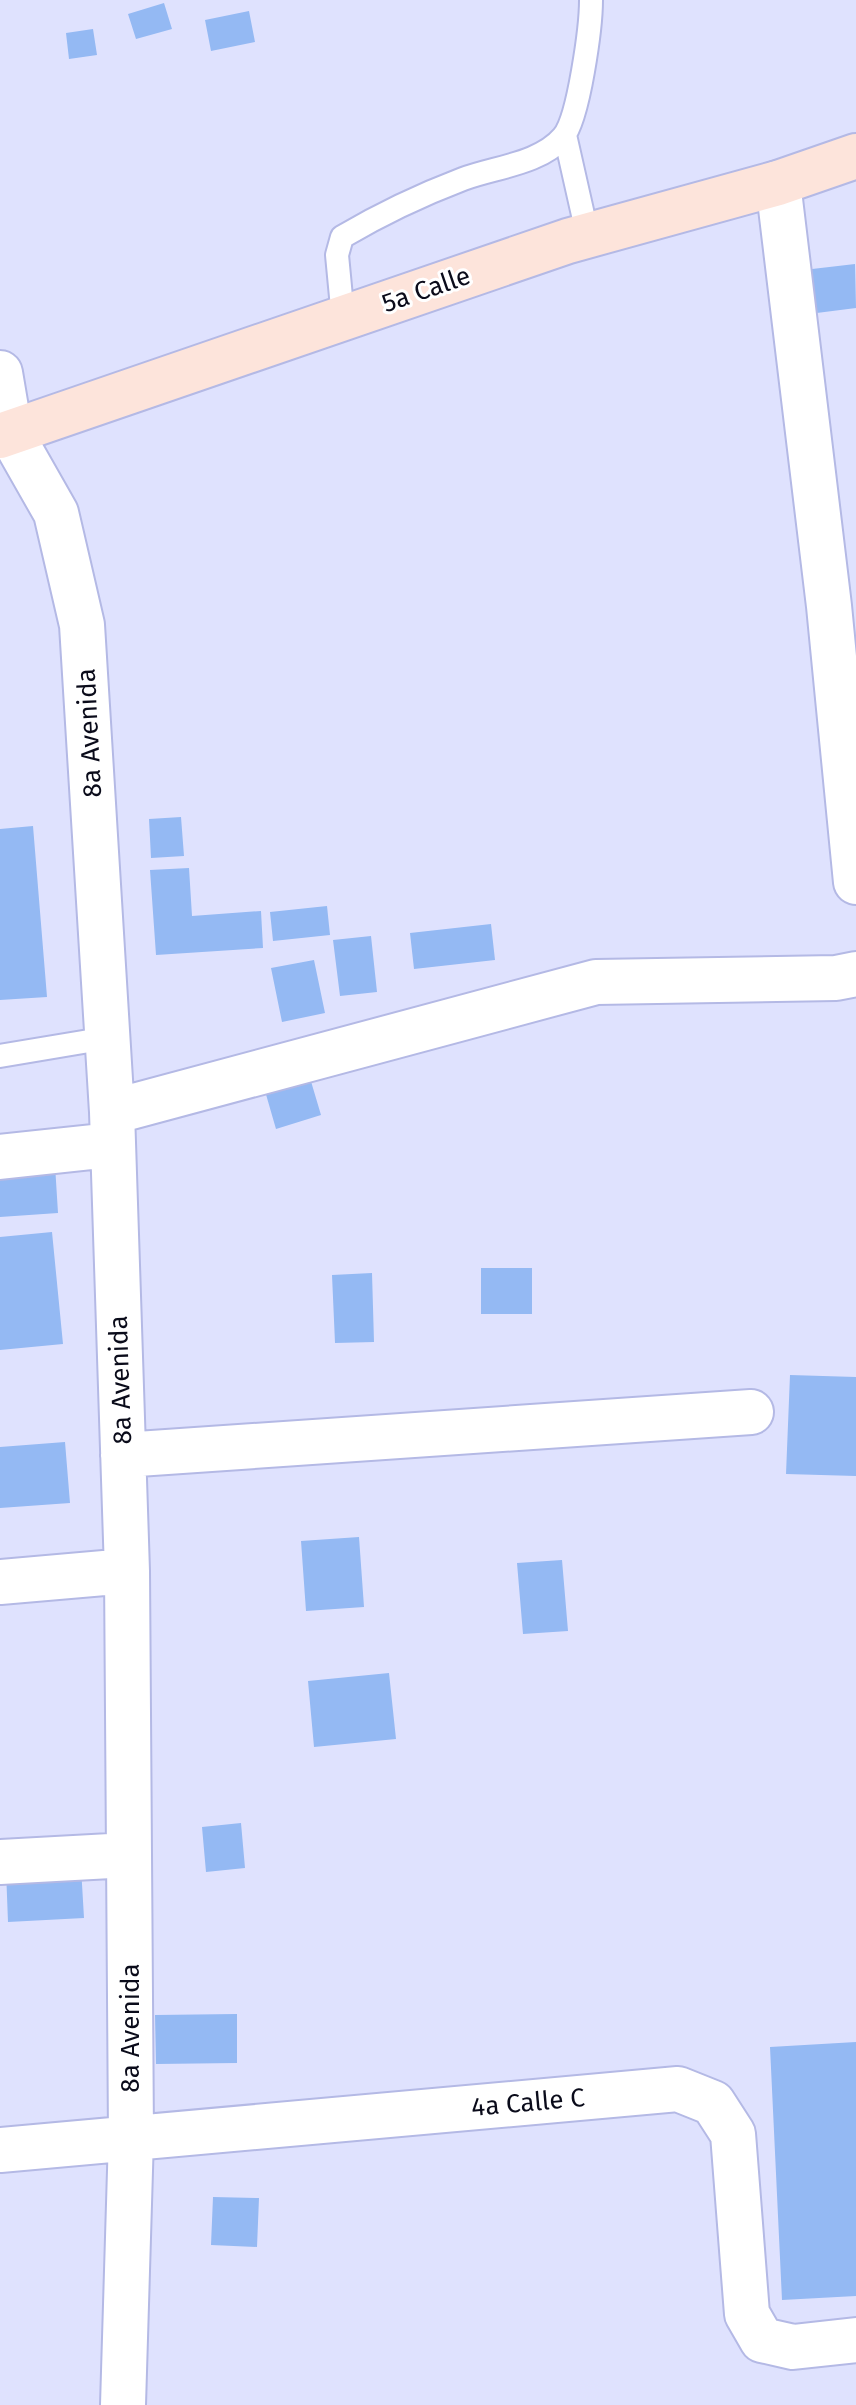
<svg xmlns="http://www.w3.org/2000/svg" width="856" height="2405" font-family="'Fira Sans',sans-serif">
<rect width="100%" height="100%" fill="#dfe2fe"/>
<path fill="#94b9f3" d="M164,3L172,29L136,39L128,14Z
M249,11L255,42L211,51L205,20Z
M93,29L97,55L69,59L66,33Z
M855,264L856,308L801,315L795,271Z
M181,817L184,856L151,858L149,819Z
M33,826L47,997L0,1000V829Z
M189,868L192,916L261,911L263,948L156,955L150,870Z
M327,906L330,935L273,941L270,912Z
M491,924L495,960L414,969L410,933Z
M371,936L377,992L340,996L333,940Z
M314,960L325,1013L282,1022L271,968Z
M310,1078L321,1115L276,1129L265,1091Z
M55,1165L58,1213L0,1217V1169Z
M52,1232L63,1344L0,1350V1237Z
M481,1268H532V1314H481Z
M372,1273L374,1342L335,1343L332,1275Z
M790,1375L856,1377V1476L786,1474Z
M65,1442L70,1503L0,1508V1447Z
M359,1537L364,1607L306,1611L301,1541Z
M562,1560L568,1631L523,1634L517,1563Z
M389,1673L396,1739L314,1747L308,1681Z
M241,1823L245,1868L206,1872L202,1827Z
M81,1867L84,1918L8,1922L6,1870Z
M237,2014V2063L156,2064L155,2015Z
M856,2042V2296L782,2300L770,2047Z
M213,2197L259,2198L257,2247L211,2245Z"/>
<g fill="none" stroke-linecap="round" stroke-linejoin="round">
<g stroke="#b4b9e5" stroke-width="26">
<path id="service" d="M565,135L588,237
M343,318L337,255L342,237C381,214 421,195 463,179C495,167 540,164 563,137C579,118 591,26 591,0
M0,1056L107,1038"/>
</g>
<g stroke="#b4b9e5" stroke-width="48">
<path id="minor" d="M778,183L829,606L856,882
M0,373L10,432L56,513L82,625L112,1112L127,1571L131,2137L123,2405
M112,1112L596,982L836,978L856,974
M0,1157L111,1145
M123,1455L751,1412
M0,1582L127,1571
M0,1862L129,1855
M0,2150L678,2089L713,2103L733,2134L747,2314L762,2340L793,2347L856,2340"/>
</g>
<g stroke="#b4b9e5" stroke-width="48">
<path id="secondary" d="M0,436L568,241L778,183L856,156"/>
</g>
<use href="#service" stroke="#fff" stroke-width="22"/>
<use href="#minor" stroke="#fff" stroke-width="44"/>
<use href="#secondary" stroke="#fde4db" stroke-width="44"/>
</g>
<g text-anchor="middle" stroke-width="6" stroke-linejoin="round" paint-order="stroke">
<g font-size="26" fill="#0a0b1a" stroke="#fff">
<text transform="translate(426 289) rotate(-19)" y="9">5a Calle</text>
<text transform="translate(89 733) rotate(-93)" y="9">8a Avenida</text>
<text transform="translate(120 1380) rotate(-92)" y="9">8a Avenida</text>
<text transform="translate(130 2028) rotate(-90)" y="9">8a Avenida</text>
<text transform="translate(528 2102) rotate(-5)" y="9">4a Calle C</text>
</g>
</g>
</svg>
